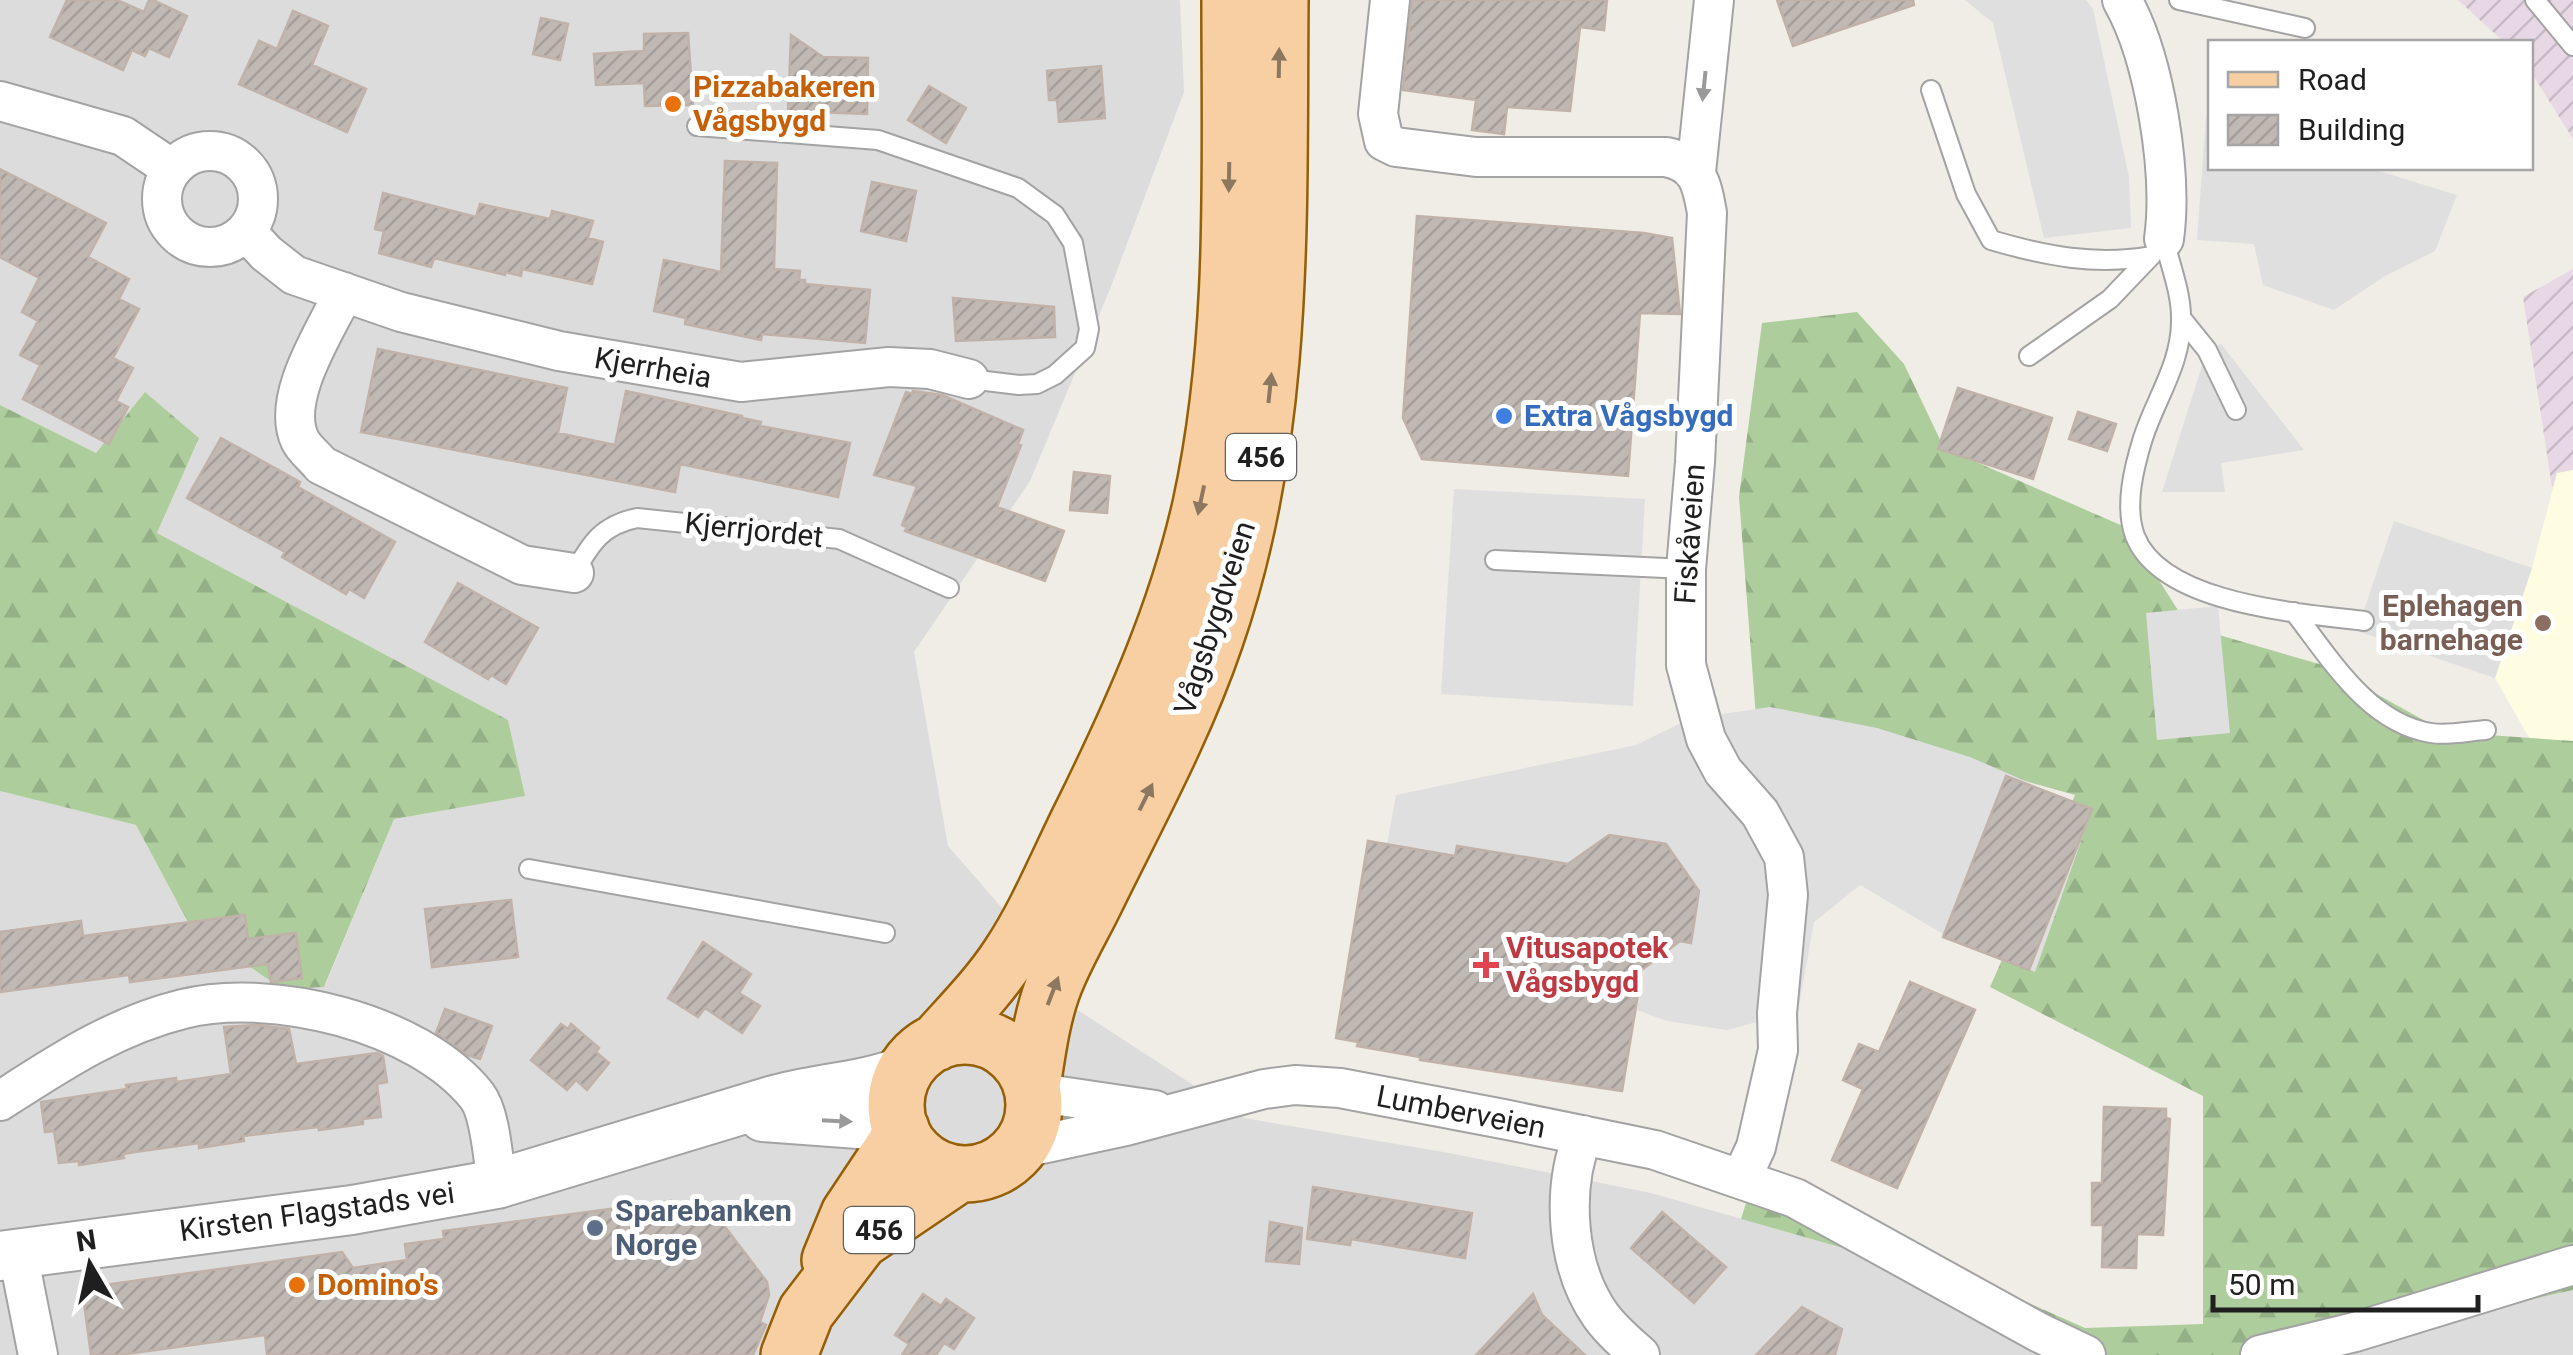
<svg xmlns="http://www.w3.org/2000/svg" width="2573" height="1355" font-family="Roboto,sans-serif">
<defs>
<pattern id="industrial-furrows" width="10" height="10" patternUnits="userSpaceOnUse" patternTransform="scale(2.5)"><rect width="10" height="10" fill="#e8d8e6"/><path d="M-1 1l2-2M0 10L10 0M9 11l2-2" fill="none" stroke="#c7b9c5"/></pattern>
<pattern id="forest-firs" width="22" height="20" patternUnits="userSpaceOnUse" patternTransform="scale(2.5)"><rect width="22" height="20" fill="#adcd9c"/><path d="M5 1l3.5 6h-7zM16 11l3.5 6h-7z" fill="#94b086"/></pattern>
<pattern id="building-hatch" width="6" height="6" patternUnits="userSpaceOnUse" patternTransform="scale(2.5)"><rect width="6" height="6" fill="#c0b8b3"/><path d="M-1 1l2-2M0 6l6-6M5 7l2-2" fill="none" stroke="#a59e9a"/></pattern>
</defs>
<rect width="100%" height="100%" fill="#f0ece6"/>
<path fill="#dddcdc" d="M0,0H1180L1184,92L1110,289L1030,481L914,652L948,846L1009,916L1073,1007L1244,1118L1449,1153L1651,1193L1850,1250L2050,1318L2096,1355H0V791L136,825L189,924L325,986L394,819L524,796L508,720L157,533L199,438L145,392L96,453L0,405Z
M2573,1290V1355H2288Z"/>
<path fill="url(#industrial-furrows)" d="M2458,0H2573V139L2531,72L2530,42H2504Z
M2573,269V481L2552,487L2523,297Z"/>
<path fill="#fefde1" d="M2573,470V815L2495,678L2532,568L2557,473Z"/>
<path fill="url(#forest-firs)" d="M1857,312L1904,364L1944,448L2125,527L2188,626L2326,666L2445,732L2573,741V1290L2288,1355H2096L2050,1318L1850,1250L1741,1219L1759,1162L1775,1190L2085,1328L2203,1324V1096L1990,987L2075,795L1897,745L1760,769L1739,497L1762,323Z
M145,392L199,438L157,533L508,720L525,796L394,819L324,987L282,989L189,924L136,825L0,791V405L96,453Z"/>
<path fill="#dfdfdf" d="M1965,0H2086L2093,9L2129,177L2131,228L2044,238L1993,23Z
M2206,116L2210,117V168H2369L2457,195L2435,251L2385,276L2334,310L2263,285L2254,244L2197,240Z
M2221,344L2304,450L2221,463L2225,492H2162L2207,350Z
M1454,489L1645,499L1633,706L1441,694Z
M2394,521L2532,568L2495,678L2357,631Z
M2218,606L2230,733L2157,740L2146,613Z
M1770,707L1877,728L1970,757L2092,810L2035,972L1945,935L1860,885L1814,922L1798,1011L1727,1030L1667,1021L1637,1010L1644,971L1682,940L1578,875L1386,849L1396,795L1636,745L1689,719Z"/>
<path fill="url(#building-hatch)" stroke="#c1b2a9" stroke-width="2.5" d="M67,0H117L144,12L149,0H153L187,16L169,57L149,48L145,56L132,50L123,70L50,37Z
M1412,0H1607L1604,30L1580,27L1570,111L1507,107L1504,134L1472,130L1476,100L1403,90Z
M1777,0H1913L1914,5L1793,46Z
M293,11L328,26L312,65L366,89L347,132L239,84L259,41L277,49Z
M541,18L568,24L560,60L533,54Z
M688,33L693,105L645,106L644,83L596,85L594,54L644,51V34Z
M791,35L823,57L868,58L867,114L788,111Z
M1101,66L1105,118L1059,122L1057,100H1049L1047,71Z
M929,86L966,108L946,143L908,120Z
M725,161L777,163L774,269L800,271L799,280H805V284L870,290L865,343L762,334L761,340L685,324L686,318L654,311L664,260L721,272Z
M0,169L106,223L88,257L129,279L119,299L139,309L113,358L133,368L116,401L128,407L109,444L23,399L40,365L20,355L38,321L22,312L39,278L0,257Z
M872,182L916,191L906,241L861,231Z
M383,193L476,217L480,204L550,219L552,211L593,221L588,238L603,242L592,284L522,269L521,276L505,272V275L434,258L431,267L379,253L384,231L375,229Z
M1417,216L1644,233L1672,238L1680,314L1640,313L1628,476L1422,459L1403,418Z
M953,298L1054,307L1055,337L956,341Z
M378,349L567,388L558,433L615,445L626,391L742,416V418L761,422L760,426L850,443L838,497L680,464L675,492L361,432Z
M1958,388L2052,418L2033,479L1938,449Z
M913,391L942,395L1023,430L1018,444L1021,445L997,507L1064,531L1045,581L905,531L907,527L902,525L917,486L874,475L906,392L912,394Z
M2078,412L2116,424L2107,451L2069,439Z
M221,438L300,482L298,487L395,542L364,598L349,589L346,594L282,557L285,552L187,498Z
M1074,472L1110,476L1107,513L1070,510Z
M458,583L538,628L506,684L491,675L488,679L425,642Z
M2006,776L2092,809L2029,970L1943,937Z
M1609,835L1666,844L1699,891L1691,943L1680,941L1642,970L1622,1091L1420,1060V1057L1357,1046L1358,1042L1336,1038L1368,841L1455,856L1457,846L1568,864Z
M511,900L518,957L432,967L425,909Z
M245,915L248,939L296,933L302,978L271,982L268,964L130,982L129,975L0,992V932L81,921L83,936Z
M703,942L751,974L739,993L760,1006L742,1033L705,1008L698,1017L668,998Z
M1910,982L1975,1010L1897,1188L1832,1160L1863,1089L1843,1080L1859,1044L1879,1052Z
M445,1009L492,1026L480,1059L467,1055L436,1033Z
M561,1024L568,1029L571,1024L599,1048L596,1052L609,1063L587,1090L576,1080L567,1090L531,1060Z
M257,1025L289,1029L296,1064L377,1053L383,1056L387,1082L377,1084L381,1117L363,1119V1124L319,1130L318,1127L243,1136L244,1141L199,1148V1143L142,1151L123,1154L124,1158L79,1165V1161L59,1163L54,1131L45,1132L41,1102L127,1089L126,1085L176,1078V1082L231,1074L224,1027Z
M2104,1107L2166,1109V1118L2170,1119L2163,1235L2137,1234L2136,1268L2102,1267L2103,1225H2092V1183H2102Z
M1313,1187L1472,1213L1465,1258L1351,1239L1350,1245L1307,1239Z
M671,1201L672,1207L702,1206L713,1211L767,1282L769,1295L760,1322L766,1325L753,1355H267L265,1335L119,1355H91L82,1288L342,1252L353,1268L407,1260L405,1244L444,1239L443,1231Z
M1662,1212L1726,1267L1694,1303L1631,1248Z
M1270,1222L1302,1228L1299,1264L1266,1261Z
M923,1294L941,1306L946,1299L974,1318L954,1349L944,1343L936,1355H902L909,1344L895,1335Z
M1533,1294L1542,1315L1585,1355H1476Z
M1802,1307L1842,1329L1835,1355H1756Z"/>
<g fill="none" stroke-linecap="round" stroke-linejoin="round">
<g stroke="#a3a3a3" stroke-width="22">
<path id="service" d="M2179,0L2305,28
M2535,0L2573,46
M1931,90L1966,194L1991,240C2045,256 2096,266 2151,256
M697,126L878,140L1018,188L1055,215L1073,243L1089,329L1085,348L1055,375L1037,384L1019,385L969,379
M2164,239C2170,265 2182,294 2181,321C2181,364 2156,398 2143,438C2134,467 2124,506 2135,536C2162,605 2301,613 2364,621
M2182,319L2207,350L2236,410
M2029,356L2110,299L2152,255
M1495,560L1686,569
M574,573C591,543 602,525 637,518L839,539L949,588
M2294,612C2330,658 2368,723 2431,733C2448,736 2469,731 2486,730
M529,869L885,933"/>
</g>
<g stroke="#a3a3a3" stroke-width="42">
<path id="minor" d="M1390,0L1378,114L1384,141L1396,147L1476,157H1666C1698,163 1702,184 1707,213L1695,462L1686,569V665L1706,739L1723,771L1760,813L1784,857L1788,895L1777,1013L1778,1050L1756,1147L1742,1177
M2122,0C2155,58 2173,173 2164,239
M0,101L123,136L172,169
M162 199a48 48 0 1 1 96 0a48 48 0 1 1-96 0Z
M1696,172L1714,0
M246,231L266,253L294,275L401,312L559,351L741,382L889,367L930,369L969,379
M344,292C326,330 280,398 300,440C304,449 315,457 321,465L522,565L574,573
M1033,1092L1155,1110
M0,1101C59,1063 114,1026 183,1009C271,987 418,1022 477,1096C491,1114 493,1161 497,1184
M1583,1135C1561,1190 1566,1267 1601,1316C1612,1331 1626,1343 1640,1355
M1019,1149L1126,1126L1264,1089L1295,1085L1340,1088L1503,1119L1655,1150L1795,1198L2040,1333L2086,1355
M18,1254L38,1355
M2260,1355L2355,1332L2573,1265"/>
</g>
<g stroke="#a3a3a3" stroke-width="52">
<path id="tertiary" d="M763,1117L899,1127
M0,1256L352,1210L497,1184L771,1101C815,1088 864,1087 906,1070"/>
</g>
<g stroke="#955f06" stroke-width="60">
<path id="primary" d="M896 1105a69 69 0 1 1 138 0a69 69 0 1 1-138 0Z
M936,1043C961,1015 988,988 1009,956C1039,911 1060,857 1085,808C1133,710 1177,612 1201,505C1237,340 1230,168 1230,0
M1032,1086C1037,1054 1041,1021 1052,990C1063,959 1081,930 1095,901C1137,815 1184,730 1215,639C1287,432 1278,215 1280,0
M830,1260L849,1214L895,1145L901,1129
M789,1355L806,1312L860,1241L959,1174"/>
</g>
<use href="#service" stroke="#fff" stroke-width="18"/>
<use href="#minor" stroke="#fff" stroke-width="38"/>
<use href="#tertiary" stroke="#fff" stroke-width="48"/>
<use href="#primary" stroke="#f8cfa2" stroke-width="55"/>
</g>
<defs><path id="oneway-solid" d="M-6-.8H1V-3.2L6.5 0L1 3.2V.8H-6Z" transform="scale(2.5)"/></defs>
<g fill="#8c7760">
<use href="#oneway-solid" transform="translate(1279 63) rotate(-89)"/>
<use href="#oneway-solid" transform="translate(1229 177) rotate(91)"/>
<use href="#oneway-solid" transform="translate(1270 388) rotate(-84)"/>
<use href="#oneway-solid" transform="translate(1201 500) rotate(102)"/>
<use href="#oneway-solid" transform="translate(1146 797) rotate(-64)"/>
<use href="#oneway-solid" transform="translate(1053 991) rotate(-69)"/>
</g>
<g fill="#9a9a9a">
<use href="#oneway-solid" transform="translate(1704 86) rotate(96)"/>
<use href="#oneway-solid" transform="translate(837 1121) rotate(3)"/>
</g>
<g fill="#e8710a" stroke="#fff" stroke-width="4">
<circle cx="673" cy="104" r="10"/>
<circle cx="297" cy="1285" r="10"/>
</g>
<circle fill="#3f7fe0" stroke="#fff" stroke-width="4" cx="1504" cy="416" r="10"/>
<circle fill="#8d6e63" stroke="#fff" stroke-width="4" cx="2543" cy="623" r="10"/>
<path fill="#e0444e" stroke="#fff" stroke-width="4" d="M1481 950h10v10h10v10h-10v10h-10v-10h-10v-10h10z"/>
<circle fill="#5c6f8a" stroke="#fff" stroke-width="4" cx="595" cy="1228" r="10"/>
<g text-anchor="middle" stroke-width="10" stroke-linejoin="round" paint-order="stroke">
<g fill="#fff" stroke="#626262" stroke-width="2.5">
<rect x="1226" y="434" width="70" height="46" rx="8"/>
<rect x="844" y="1207" width="70" height="46" rx="8"/>
</g>
<g font-size="28" font-weight="bold" fill="#1f1f1f">
<text x="1261" y="467">456</text>
<text x="879" y="1240">456</text>
</g>
<g font-size="30" font-weight="bold" fill="#c56008" stroke="#fff" text-anchor="start">
<text x="693" y="97">Pizzabakeren<tspan x="693" dy="34">Vågsbygd</tspan></text>
<text x="317" y="1295">Domino's</text>
</g>
<g font-size="30" fill="#1f1f1f" stroke="#fff">
<text transform="translate(653 368) rotate(10)" y="10">Kjerrheia</text>
<text transform="translate(754 530) rotate(6)" y="10">Kjerrjordet</text>
<text transform="translate(1690 534) rotate(-86)" y="10">Fiskåveien</text>
<text transform="translate(1215 618) rotate(-72)" y="10">Vågsbygdveien</text>
<text transform="translate(1461 1112) rotate(11)" y="10">Lumberveien</text>
<text transform="translate(317 1212) rotate(-8)" y="10">Kirsten Flagstads vei</text>
</g>
<g font-size="30" font-weight="bold" fill="#366cbe" stroke="#fff" text-anchor="start">
<text x="1524" y="426">Extra Vågsbygd</text>
</g>
<g font-size="30" font-weight="bold" fill="#785e54" stroke="#fff" text-anchor="end">
<text x="2523" y="616">Eplehagen<tspan x="2523" dy="34">barnehage</tspan></text>
</g>
<g font-size="30" font-weight="bold" fill="#be3a42" stroke="#fff" text-anchor="start">
<text x="1506" y="958">Vitusapotek<tspan x="1506" dy="34">Vågsbygd</tspan></text>
</g>
<g font-size="30" font-weight="bold" fill="#4e5e75" stroke="#fff" text-anchor="start">
<text x="615" y="1221">Sparebanken<tspan x="615" dy="34">Norge</tspan></text>
</g>
</g>
<rect x="2208" y="40" width="325" height="130" fill="#ffffff" stroke="#a5a5a5" stroke-width="2.5"/>
<rect x="2228" y="72" width="50" height="15" fill="#f8cfa2" stroke="#a5a5a5" stroke-width="2.5"/>
<text x="2298" y="90" font-size="30" fill="#1f1f1f">Road</text>
<rect x="2228" y="115" width="50" height="30" fill="url(#building-hatch)" stroke="#a5a5a5" stroke-width="2.5"/>
<text x="2298" y="140" font-size="30" fill="#1f1f1f">Building</text>
<g transform="translate(90 1265) rotate(351)" stroke="#ffffff" stroke-width="8" paint-order="stroke">
<path d="M0-8L18 38L0 25L-18 38Z" fill="#1f1f1f"/>
<text y="-15" font-size="28" font-weight="bold" text-anchor="middle" fill="#1f1f1f">N</text>
</g>
<path d="M2213 1295v15h265v-15" fill="none" stroke="#1f1f1f" stroke-width="5"/>
<text x="2228" y="1295" font-size="30" fill="#1f1f1f" stroke="#ffffff" stroke-width="8" paint-order="stroke">50 m</text>
</svg>
